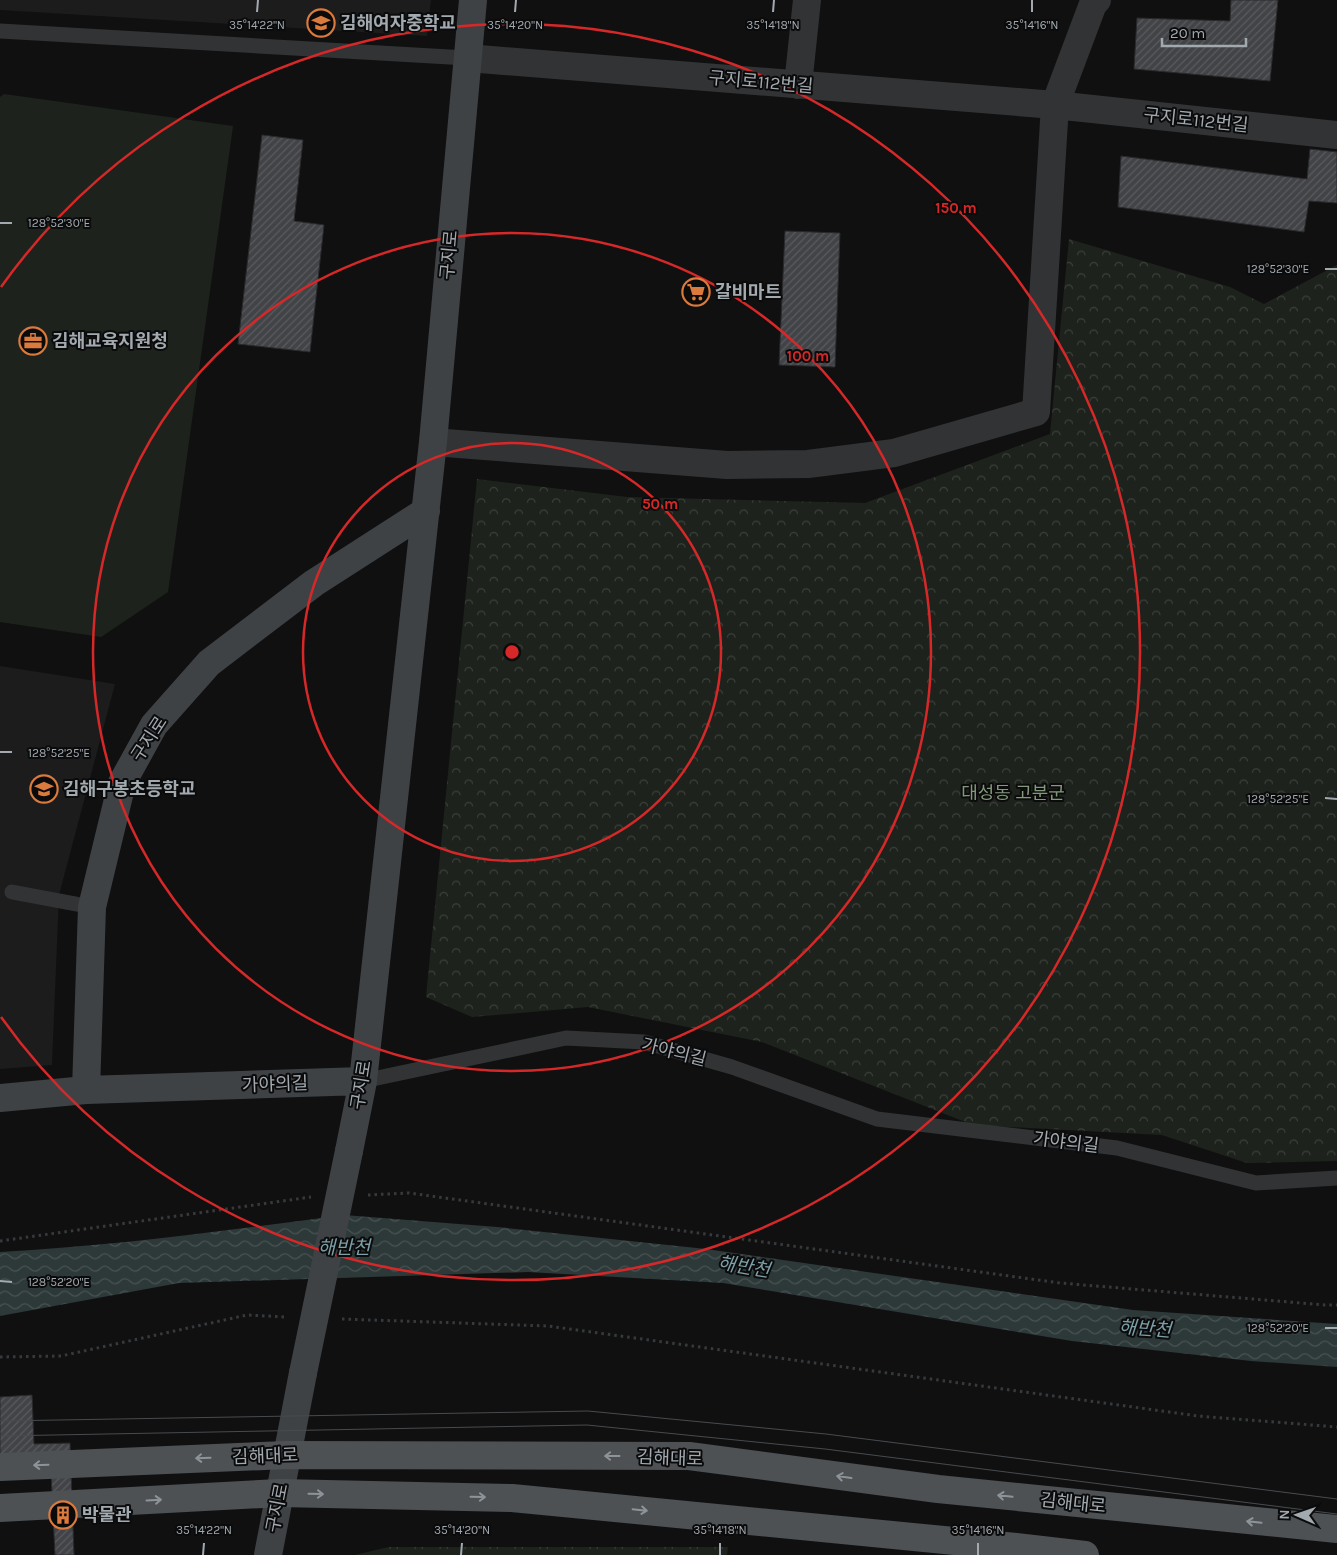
<svg xmlns="http://www.w3.org/2000/svg" width="1337" height="1555" font-family="Karla,'Noto Sans KR',sans-serif">
<defs>
<pattern id="park-crowns" width="20" height="18" patternUnits="userSpaceOnUse" patternTransform="scale(1.25)"><rect width="20" height="18" fill="#1d231c"/><path d="M2 6a3 3 0 1 1 6 0M12 15a3 3 0 1 1 6 0" fill="none" stroke="#3b403a"/></pattern>
<pattern id="water-waves" width="16" height="10" patternUnits="userSpaceOnUse" patternTransform="scale(1.25)"><rect width="16" height="10" fill="#2d3839"/><path d="M0 5q4-4 8 0t8 0" fill="none" stroke="#485253"/></pattern>
<pattern id="building-hatch" width="6" height="6" patternUnits="userSpaceOnUse" patternTransform="scale(1.25)"><rect width="6" height="6" fill="#414346"/><path d="M-1 1l2-2M0 6l6-6M5 7l2-2" fill="none" stroke="#595b5e"/></pattern>
</defs>
<rect width="100%" height="100%" fill="#101011"/>
<path fill="#1c1c1d" d="M0,0H431L427,36L0,10Z
M0,666L115,684L59,895L52,1065L0,1069Z"/>
<path fill="url(#park-crowns)" d="M1069,239L1230,287L1264,304L1337,265V1161L1247,1163L1162,1135L973,1125L762,1042L588,1007L472,1017L426,997L477,479L627,497L865,503L1050,434Z
M389,1547H728L727,1555H355Z"/>
<path fill="#1d231c" d="M4,94L233,126L168,592L101,637L0,622V97Z"/>
<path fill="url(#water-waves)" d="M344,1215L497,1227L706,1249L1133,1310L1337,1324V1367L1251,1361L1072,1341L723,1283L528,1272L179,1283L0,1316V1252C115,1246 230,1230 344,1215Z"/>
<path fill="url(#building-hatch)" stroke="#2a2a2c" d="M1231,0H1278L1270,81L1134,69L1137,18L1230,21Z
M262,135L303,140L294,221L324,225L310,352L238,344Z
M1310,149L1337,152V203L1309,201L1304,232L1118,207L1121,156L1307,179Z
M785,231L840,233L835,367L779,365Z
M32,1395L34,1444L70,1443L74,1555H55L51,1473L0,1475V1397Z"/>
<g fill="none" stroke-linecap="round" stroke-linejoin="round">
<path stroke="#373a3c" stroke-width="3" stroke-dasharray="2.5 4" stroke-linecap="butt" d="M368,1195L409,1193L1060,1283L1325,1305H1337
M0,1241L311,1197
M342,1319L548,1326L1198,1416L1337,1427
M0,1357L61,1356L247,1315L286,1317"/>
<path stroke="#313335" stroke-width="15" d="M0,31L467,58
M12,892L92,907
M363,1081L566,1038L644,1042L732,1067L877,1119L1117,1148L1256,1183L1337,1178"/>
<path stroke="#313335" stroke-width="28" d="M467,58L1055,105L1337,135
M798,85L807,0
M433,442L727,465L808,464L894,453L1036,412L1055,105L1093,4L1097,0"/>
<path stroke="#3f4245" stroke-width="28" d="M86,1090L92,907L122,783L154,725L209,663L314,583L426,511
M0,1098L86,1090L363,1081
M349,1151L363,1081L433,442L473,0
M268,1555L303,1373"/>
<path stroke="#4d5154" stroke-width="28" d="M0,1467L287,1455L689,1456L938,1489L1337,1529
M0,1508L280,1493L512,1498L1016,1547L1085,1555"/>
<path stroke="#484b4e" stroke-width="1" d="M0,1421L588,1411L826,1434L1337,1499
M0,1436L587,1425L825,1449L1337,1514"/>
<path stroke="#3f4245" stroke-width="28" d="M303,1373L349,1151"/>
</g>
<defs><path id="oneway-shaft" d="M-6 0H5M1.5-3L5.5 0L1.5 3" fill="none" stroke-width="1.6" stroke-linecap="round" stroke-linejoin="round" transform="scale(1.25)"/></defs>
<g stroke="#8d9499">
<use href="#oneway-shaft" transform="translate(612 1456) rotate(-180)"/>
<use href="#oneway-shaft" transform="translate(203 1458) rotate(178)"/>
<use href="#oneway-shaft" transform="translate(41 1465) rotate(178)"/>
<use href="#oneway-shaft" transform="translate(844 1477) rotate(-172)"/>
<use href="#oneway-shaft" transform="translate(316 1494) rotate(1)"/>
<use href="#oneway-shaft" transform="translate(1005 1496) rotate(-174)"/>
<use href="#oneway-shaft" transform="translate(478 1497) rotate(1)"/>
<use href="#oneway-shaft" transform="translate(154 1500) rotate(-3)"/>
<use href="#oneway-shaft" transform="translate(640 1510) rotate(6)"/>
<use href="#oneway-shaft" transform="translate(1254 1522) rotate(-174)"/>
</g>
<path fill="none" stroke="#a2aab0" stroke-width="2" d="M257,12L258,0M515,12L516,0M773,12L774,0M1032,12V0M0,223H12M1325,269H1337M0,752H12M1325,798L1337,799M0,1281L12,1282M1325,1328H1337M203,1555L204,1543M461,1555L462,1543M720,1555V1543M978,1555V1543"/>
<g fill="none" stroke="#d62828" stroke-width="2.5">
<circle cx="512" cy="652" r="209"/>
<circle cx="512" cy="652" r="419"/>
<path d="M1 287A628 628 0 1 1 1 1017"/>
</g>
<defs>
<g id="school-ring" transform="scale(1.4375)"><circle r="9.5" fill="#0b0b0c" stroke="#db7a3d" stroke-width="1.5"/><path d="M0-5L7-2L0 1L-7-2ZM-4 1L0 2.5L4 1V4Q0 6-4 4Z" fill="#db7a3d"/></g>
<g id="supermarket-ring" transform="scale(1.4375)"><circle r="9.5" fill="#0b0b0c" stroke="#db7a3d" stroke-width="1.5"/><path d="M-6-5.5h2.5l.6 2H6L4.5 2H-2.5L-4.4-4H-6ZM-1.5 3.2a1.3 1.3 0 1 0 .1 0ZM3 3.2a1.3 1.3 0 1 0 .1 0Z" fill="#db7a3d"/></g>
<g id="office-ring" transform="scale(1.4375)"><circle r="9.5" fill="#0b0b0c" stroke="#db7a3d" stroke-width="1.5"/><path d="M-6-3h4V-5.5h4V-3h4V5H-6ZM-1-4.5V-3h2v-1.5ZM-6 0V1H6V0Z" fill="#db7a3d"/></g>
<g id="building-ring" transform="scale(1.4375)"><circle r="9.5" fill="#0b0b0c" stroke="#db7a3d" stroke-width="1.5"/><path d="M-4-6H4V6H1V3H-1V6H-4ZM-2.5-4.3h1.7v1.8h-1.7ZM.8-4.3h1.7v1.8H.8ZM-2.5-1h1.7V.8h-1.7ZM.8-1h1.7V.8H.8Z" fill="#db7a3d"/></g>
</defs>
<g fill-rule="evenodd">
<use href="#school-ring" x="321" y="23"/>
<use href="#supermarket-ring" x="696" y="292"/>
<use href="#office-ring" x="33" y="341"/>
<use href="#school-ring" x="44" y="789"/>
<use href="#building-ring" x="63" y="1515"/>
</g>
<g text-anchor="middle" stroke-width="4" stroke-linejoin="round" paint-order="stroke">
<g font-size="18" font-weight="bold" fill="#a2aab0" stroke="#0b0b0c" text-anchor="start">
<text x="340" y="29">김해여자중학교</text>
<text x="715" y="298">갈비마트</text>
<text x="52" y="347">김해교육지원청</text>
<text x="63" y="795">김해구봉초등학교</text>
<text x="82" y="1521">박물관</text>
</g>
<g font-size="18" fill="#a2aab0" stroke="#0b0b0c">
<text transform="translate(761 82) rotate(5)" y="6">구지로112번길</text>
<text transform="translate(1196 120) rotate(6)" y="6">구지로112번길</text>
<text transform="translate(449 255) rotate(-85)" y="6">구지로</text>
<text transform="translate(149 739) rotate(-57)" y="6">구지로</text>
<text transform="translate(674 1052) rotate(14)" y="6">가야의길</text>
<text transform="translate(275 1084) rotate(-2)" y="6">가야의길</text>
<text transform="translate(361 1085) rotate(-81)" y="6">구지로</text>
<text transform="translate(1066 1142) rotate(7)" y="6">가야의길</text>
<text transform="translate(265 1456) rotate(-2)" y="6">김해대로</text>
<text transform="translate(670 1458) rotate(2)" y="6">김해대로</text>
<text transform="translate(1073 1503) rotate(6)" y="6">김해대로</text>
<text transform="translate(277 1508) rotate(-79)" y="6">구지로</text>
</g>
<g font-size="18" fill="#82997b" stroke="#0b0b0c">
<text x="1013" y="799">대성동 고분군</text>
</g>
<g font-size="19" font-style="italic" fill="#7c9fa8" stroke="#0b0b0c">
<text x="344" y="1254">해반천</text>
<text transform="translate(744 1266) rotate(9)" y="7">해반천</text>
<text transform="translate(1145 1328) rotate(4)" y="7">해반천</text>
</g>
</g>
<g font-size="12" text-anchor="middle" fill="#a2aab0" stroke="#0b0b0c" stroke-width="4" stroke-linejoin="round" paint-order="stroke">
<text x="257" y="29">35°14'22"N</text>
<text x="515" y="29">35°14'20"N</text>
<text x="773" y="29">35°14'18"N</text>
<text x="1032" y="29">35°14'16"N</text>
<text x="59" y="227">128°52'30"E</text>
<text x="1278" y="273">128°52'30"E</text>
<text x="59" y="757">128°52'25"E</text>
<text x="1278" y="803">128°52'25"E</text>
<text x="59" y="1286">128°52'20"E</text>
<text x="1278" y="1332">128°52'20"E</text>
<text x="204" y="1534">35°14'22"N</text>
<text x="462" y="1534">35°14'20"N</text>
<text x="720" y="1534">35°14'18"N</text>
<text x="978" y="1534">35°14'16"N</text>
</g>
<circle cx="512" cy="652" r="8" fill="#d62828" stroke="#0b0b0c" stroke-width="2.5"/>
<g font-size="15" text-anchor="middle" font-weight="bold" fill="#d62828" stroke="#0b0b0c" stroke-width="4" stroke-linejoin="round" paint-order="stroke">
<text x="956" y="213">150 m</text>
<text x="808" y="361">100 m</text>
<text x="660" y="509">50 m</text>
</g>
<g transform="translate(1297 1515) rotate(272)" stroke="#0b0b0c" stroke-width="4" paint-order="stroke">
<path d="M0-4L9 19L0 12L-9 19Z" fill="#a2aab0"/>
<text y="-8" font-size="14" font-weight="bold" text-anchor="middle" fill="#a2aab0">N</text>
</g>
<path d="M1162 38v8h84v-8" fill="none" stroke="#a2aab0" stroke-width="2.5"/>
<text x="1170" y="38" font-size="15" fill="#a2aab0" stroke="#0b0b0c" stroke-width="4" paint-order="stroke">20 m</text>
</svg>
